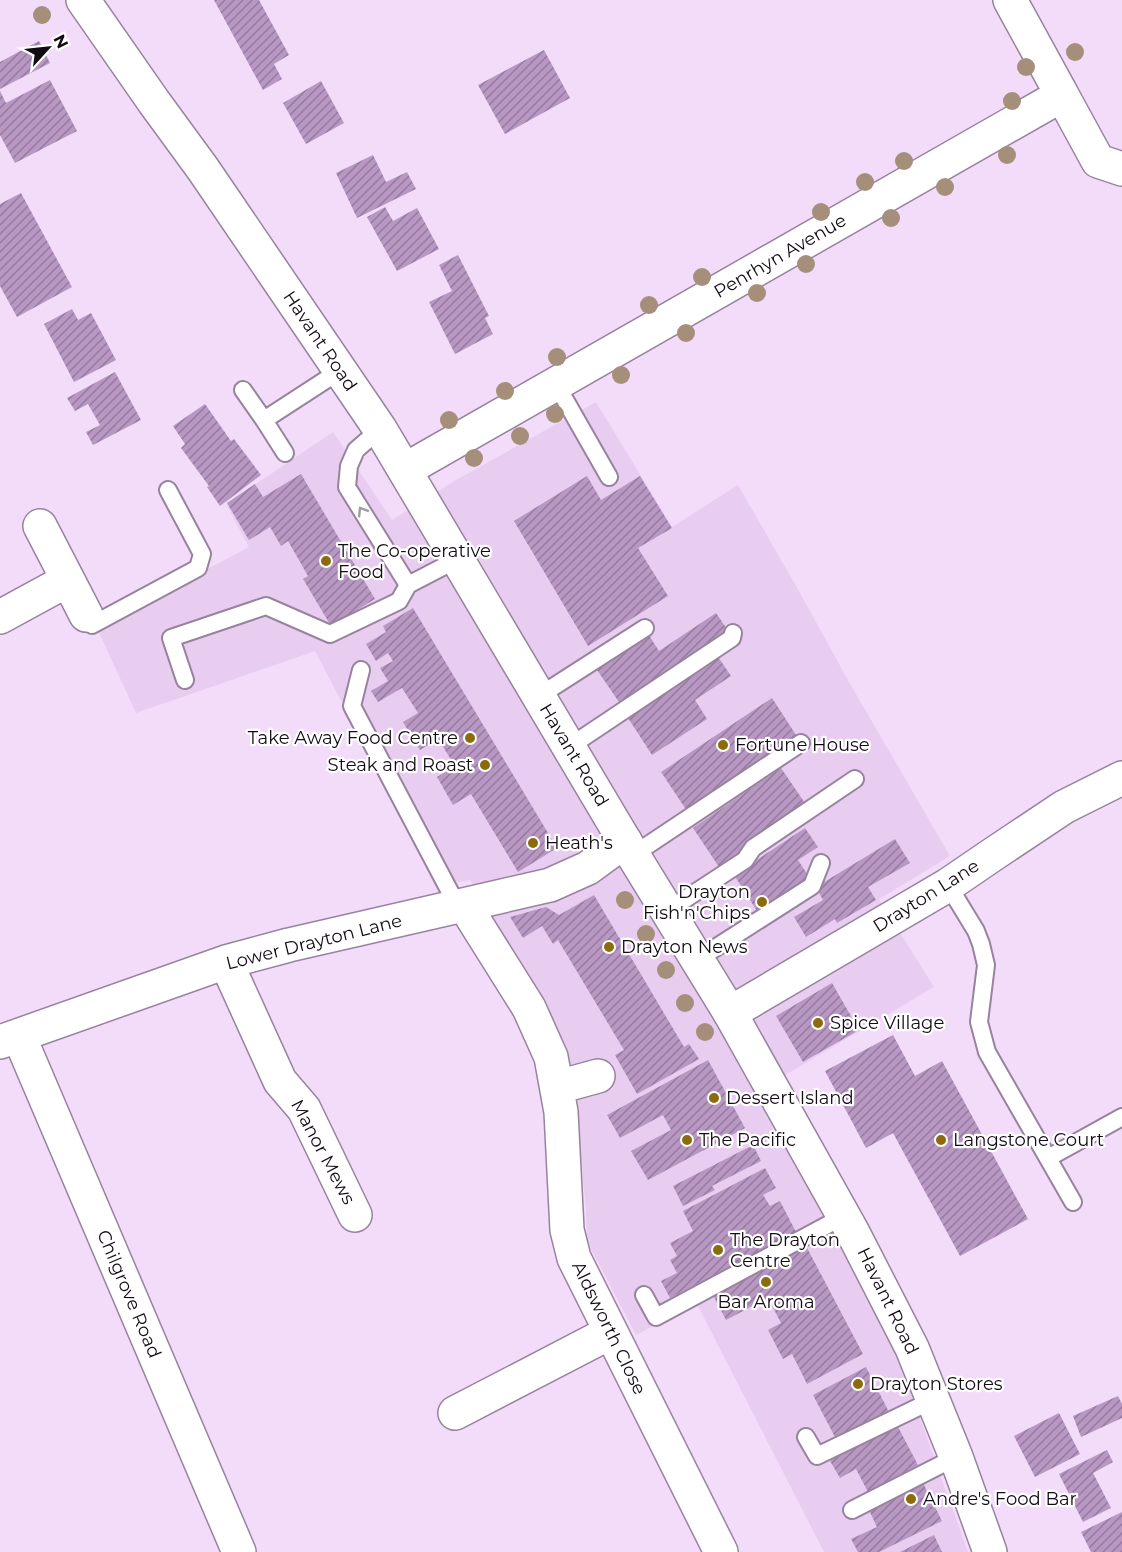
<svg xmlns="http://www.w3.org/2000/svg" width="1122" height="1552" font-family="Montserrat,sans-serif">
<defs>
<pattern id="building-hatch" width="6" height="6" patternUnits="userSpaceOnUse" patternTransform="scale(1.5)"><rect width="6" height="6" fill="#b898c3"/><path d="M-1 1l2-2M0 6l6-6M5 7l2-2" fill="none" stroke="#947a9d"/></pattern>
</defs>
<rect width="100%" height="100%" fill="#f2dcfa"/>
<path fill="#e8cdf1" d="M596,402L672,527L738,485L800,593L849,682L950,856L879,899L934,987L760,1090L893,1343L968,1552H824L697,1304L636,1335L587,1241L586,1211L576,1103L569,1059L546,1008L470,880L438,886L315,651L136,713L97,628L249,547L226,504L333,432L392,520L456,480Z"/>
<path fill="url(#building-hatch)" d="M214,0H259L289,55L274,64L282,79L263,90Z
M39,41L50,63L0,89V62Z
M544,50L570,98L505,134L478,85Z
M50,80L77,131L15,163L0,135V91L6,103Z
M321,81L344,123L306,144L283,103Z
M373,155L386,182L407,172L416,189L357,218L336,173Z
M21,193L72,287L17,317L0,286V204Z
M385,207L393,221L417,208L439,249L397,271L367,217Z
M458,255L489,316L485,318L493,334L455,354L429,302L452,291L439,265Z
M72,309L78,320L91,313L116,360L74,382L44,324Z
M115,372L141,420L93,445L86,432L100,425L88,404L75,411L67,398Z
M205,404L231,441L234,439L261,475L220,506L207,487L209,486L181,448L185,444L173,426Z
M301,474L375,599L331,626L303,579L308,576L288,541L281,546L270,527L249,540L227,503L255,484L263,497Z
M587,476L601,500L640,476L672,528L638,548L668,596L588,646L514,521Z
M413,608L557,848L518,872L471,794L453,805L437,777L455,766L438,739L420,750L403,722L418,713L402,688L378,702L371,691L388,681L380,668L393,661L388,653L376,661L366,644L386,632L383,626Z
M716,613L729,632L621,705L595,667L647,632L659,651Z
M719,658L731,676L695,700L707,719L652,755L628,718Z
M772,698L798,738L687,811L661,772Z
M781,768L807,806L719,867L693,828Z
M805,828L818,847L798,860L811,880L759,914L734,875Z
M895,839L910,863L868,887L876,900L837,923L835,919L806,937L794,917L823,900L816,887Z
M594,895L684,1047L689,1044L699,1059L637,1094L615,1055L624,1050L558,940L553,944L542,926L523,938L510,917L546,907L559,915Z
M832,983L859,1030L803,1062L776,1016Z
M893,1035L915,1076L942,1061L1028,1219L960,1256L893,1133L866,1148L825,1071Z
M708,1060L745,1128L648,1180L631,1151L671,1130L663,1115L620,1138L607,1115Z
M753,1145L761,1161L712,1186L715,1190L683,1206L673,1186Z
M765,1168L776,1188L763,1195L770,1206L780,1201L796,1232L670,1298L661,1281L677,1273L670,1260L677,1256L670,1243L693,1231L683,1211Z
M805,1244L863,1354L807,1384L792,1354L783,1359L768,1330L781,1323L768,1298L726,1320L712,1293Z
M866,1367L889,1412L836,1439L813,1395Z
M1118,1396L1122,1404V1418L1081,1437L1073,1416Z
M1059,1413L1080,1454L1035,1477L1014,1436Z
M897,1425L918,1465L868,1492L856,1469L840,1478L830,1461Z
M1107,1450L1113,1462L1093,1473L1111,1508L1083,1522L1059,1474Z
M922,1481L942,1521L879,1552H858L851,1539L877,1527L868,1508Z
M1122,1512V1552H1091L1081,1532Z
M934,1535L942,1552H900Z"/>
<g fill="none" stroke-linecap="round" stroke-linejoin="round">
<g stroke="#97839e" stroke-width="20">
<path id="lane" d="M556,384L609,477
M243,390L264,420L341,370
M264,420L285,453
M380,429L356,450L349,466L347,487L408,585L458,559
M87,616L92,625L198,568L202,554L168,490
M361,670L352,706L458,907
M185,680L171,638L266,606L330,634L399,601L408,585
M539,696L645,628
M569,747L732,638L733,633
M633,855L801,743
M948,885L976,931L981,944L986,965L979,1022L987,1052L1073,1202
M667,911L745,860L753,848L855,779
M698,959L812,886L821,863
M1048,1158L1122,1117
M644,1295L656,1317L844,1216
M806,1437L817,1456L933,1400
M852,1510L956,1457"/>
</g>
<g stroke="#97839e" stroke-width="36">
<path id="street" d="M1062,95L1098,161L1122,169
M405,470L1062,95L1010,0
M68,580L86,615
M0,617L68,580L40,526
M465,906L529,1008L551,1057L561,1112L567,1230L574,1258L721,1552
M226,962L280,1081L304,1109L355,1215
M730,1013L948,885L992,855L1064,807L1122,778
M19,1036L239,1552
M0,1042L226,962L289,945L550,885L588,868L625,841
M558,1087L598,1076
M455,1413L611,1332"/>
</g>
<g stroke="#97839e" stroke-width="36">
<path id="secondary" d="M83,0L154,102L203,169L380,429L633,855L730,1013L852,1231L912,1348L956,1457L990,1552"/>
</g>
<use href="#lane" stroke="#fff" stroke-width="16"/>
<use href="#street" stroke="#fff" stroke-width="33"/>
<use href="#secondary" stroke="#fff" stroke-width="33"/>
</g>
<g fill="#a58f7b">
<circle cx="42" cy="15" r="9"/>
<circle cx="1075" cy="52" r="9"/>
<circle cx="1026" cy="67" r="9"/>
<circle cx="1012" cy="101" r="9"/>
<circle cx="1007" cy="155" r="9"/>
<circle cx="904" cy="161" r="9"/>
<circle cx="865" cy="182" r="9"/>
<circle cx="945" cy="187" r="9"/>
<circle cx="821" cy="212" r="9"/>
<circle cx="891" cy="218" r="9"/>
<circle cx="806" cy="264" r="9"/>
<circle cx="702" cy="277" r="9"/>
<circle cx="757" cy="293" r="9"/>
<circle cx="649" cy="305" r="9"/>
<circle cx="686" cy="333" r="9"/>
<circle cx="557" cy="357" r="9"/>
<circle cx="621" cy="375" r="9"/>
<circle cx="505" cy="391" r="9"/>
<circle cx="555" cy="414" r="9"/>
<circle cx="449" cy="420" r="9"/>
<circle cx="520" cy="436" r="9"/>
<circle cx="474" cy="458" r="9"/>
<circle cx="625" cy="900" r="9"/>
<circle cx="646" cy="934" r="9"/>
<circle cx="666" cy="970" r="9"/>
<circle cx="685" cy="1003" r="9"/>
<circle cx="705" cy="1032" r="9"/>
</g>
<defs><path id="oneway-chevron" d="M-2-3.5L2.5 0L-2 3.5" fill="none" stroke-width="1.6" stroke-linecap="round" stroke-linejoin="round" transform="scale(1.5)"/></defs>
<use stroke="#a09da1" href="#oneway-chevron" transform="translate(362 511) rotate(-122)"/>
<g fill="#8b6b0c" stroke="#fff" stroke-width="2">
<circle cx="326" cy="561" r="6"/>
<circle cx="470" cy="738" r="6"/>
<circle cx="723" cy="745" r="6"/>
<circle cx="485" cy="765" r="6"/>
<circle cx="533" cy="843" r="6"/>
<circle cx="762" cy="902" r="6"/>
<circle cx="609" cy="947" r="6"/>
<circle cx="818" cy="1023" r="6"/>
<circle cx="714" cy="1098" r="6"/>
<circle cx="687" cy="1140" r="6"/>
<circle cx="941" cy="1140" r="6"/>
<circle cx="718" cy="1250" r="6"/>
<circle cx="766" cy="1282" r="6"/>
<circle cx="858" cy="1384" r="6"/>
<circle cx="911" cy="1499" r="6"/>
</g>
<g text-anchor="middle" stroke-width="4.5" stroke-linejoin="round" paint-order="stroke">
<g font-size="18" fill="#120b14" stroke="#fff">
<text transform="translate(780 256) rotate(-30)" y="6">Penrhyn Avenue</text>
<text transform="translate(320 341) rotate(56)" y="6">Havant Road</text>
<text transform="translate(574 755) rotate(59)" y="6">Havant Road</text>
<text transform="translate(926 896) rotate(-32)" y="6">Drayton Lane</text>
<text transform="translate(314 942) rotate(-14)" y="6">Lower Drayton Lane</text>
<text transform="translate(323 1152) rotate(62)" y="6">Manor Mews</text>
<text transform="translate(129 1294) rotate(67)" y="6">Chilgrove Road</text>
<text transform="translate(888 1301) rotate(64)" y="6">Havant Road</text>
<text transform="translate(609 1328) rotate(64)" y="6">Aldsworth Close</text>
</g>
<g font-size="18" fill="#120b14" stroke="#fff" text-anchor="start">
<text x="338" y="557">The Co-operative<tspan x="338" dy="21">Food</tspan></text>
<text x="458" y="744" text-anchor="end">Take Away Food Centre</text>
<text x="735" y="751">Fortune House</text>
<text x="473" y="771" text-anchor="end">Steak and Roast</text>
<text x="545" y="849">Heath's</text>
<text x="750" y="898" text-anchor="end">Drayton<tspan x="750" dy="21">Fish'n'Chips</tspan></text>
<text x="621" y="953">Drayton News</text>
<text x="830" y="1029">Spice Village</text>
<text x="726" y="1104">Dessert Island</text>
<text x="699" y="1146">The Pacific</text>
<text x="953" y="1146">Langstone Court</text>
<text x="730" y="1246">The Drayton<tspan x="730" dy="21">Centre</tspan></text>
<text x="766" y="1308" text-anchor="middle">Bar Aroma</text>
<text x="870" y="1390">Drayton Stores</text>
<text x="923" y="1505">Andre's Food Bar</text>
</g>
</g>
<g transform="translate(48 48) rotate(63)" stroke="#ffffff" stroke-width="4.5" paint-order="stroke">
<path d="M0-4.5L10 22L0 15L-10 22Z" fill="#120b14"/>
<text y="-9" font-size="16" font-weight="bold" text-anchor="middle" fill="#120b14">N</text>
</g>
</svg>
